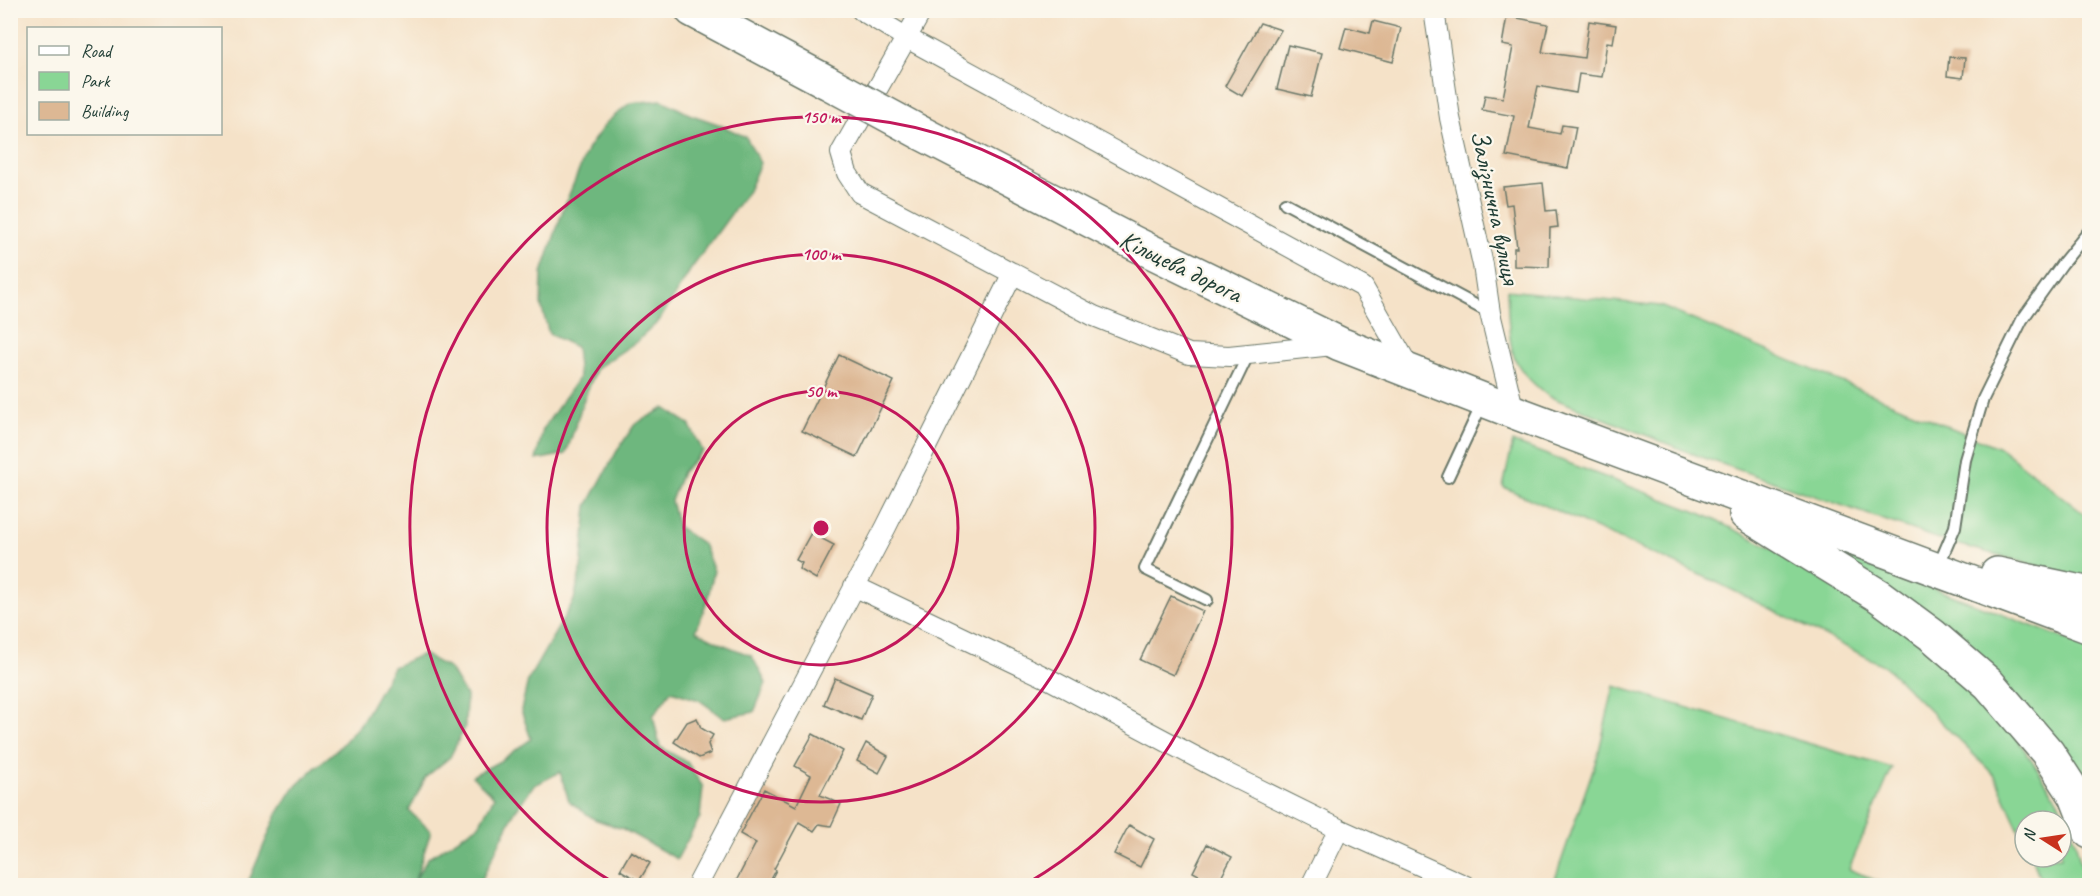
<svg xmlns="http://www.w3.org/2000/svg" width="2100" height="896" font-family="Caveat,sans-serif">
<rect width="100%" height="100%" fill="#fbf7ec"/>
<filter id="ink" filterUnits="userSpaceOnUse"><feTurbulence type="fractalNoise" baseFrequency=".0167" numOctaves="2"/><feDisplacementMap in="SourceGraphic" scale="12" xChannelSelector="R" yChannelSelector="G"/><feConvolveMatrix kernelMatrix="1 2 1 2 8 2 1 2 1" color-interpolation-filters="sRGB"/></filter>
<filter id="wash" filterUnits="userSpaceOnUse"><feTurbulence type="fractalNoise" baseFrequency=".008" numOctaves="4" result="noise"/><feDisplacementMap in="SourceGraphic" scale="24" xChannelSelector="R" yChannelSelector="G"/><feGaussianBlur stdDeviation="1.35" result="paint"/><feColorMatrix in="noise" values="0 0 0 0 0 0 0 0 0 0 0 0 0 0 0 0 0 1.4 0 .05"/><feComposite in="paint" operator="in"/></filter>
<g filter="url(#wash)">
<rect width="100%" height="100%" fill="#f5e2c8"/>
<path fill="#89d695" stroke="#548a64" stroke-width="1.5" d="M1507,290L1660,306L2002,449L2089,518V580L1942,540L1693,454L1548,396C1536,386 1523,375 1516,361C1508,346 1508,308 1507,290Z
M1513,442L1702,514L1810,566L1923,644L1972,689L2006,724L2031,759L2058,801L2075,841L2086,885H2043L2031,857H2061V821H2025V844L1995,776L1885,666L1714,581L1503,487Z
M1809,540L2089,648V798Z
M1614,686L1892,768L1849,869L1886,885H1553L1598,755Z"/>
<path fill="#6eb77e" stroke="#467a59" stroke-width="1.5" d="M662,100L689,114L718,124L746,137L760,163L748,191L691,269L659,321L636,342L597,368L585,396L566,454L536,460L543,429L579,377L576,347L549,334L541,305L542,273L564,207L588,148L606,123L630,103Z
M664,408L689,424L703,451L682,472L671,501L678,527L703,544L714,571L707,601L696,631L722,644L752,656L766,683L754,712L724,718L699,700L671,691L653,716L660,747L687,762L703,787L700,817L677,859L623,829L594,819L569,801L560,772L533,786L515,811L479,885H247L277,814L294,788L316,767L340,747L361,723L393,667L423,654L450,669L466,696L465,727L450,757L426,777L409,811L431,831L415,880L428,858L479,825L494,797L472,776L500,761L531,739L521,710L528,680L574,600L581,568L587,506L617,451L635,424Z"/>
<g id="blocks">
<path fill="#ddb894" d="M1507,16L1548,24L1542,52L1584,58L1589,21L1616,25L1613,43L1607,42L1602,77L1579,74L1576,93L1538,86L1529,128L1560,134L1562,125L1576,127L1568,168L1506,156L1514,116L1482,110L1485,95L1503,98L1513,47L1502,45Z
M1373,21L1401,28L1393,62L1340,48L1346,27L1370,33Z
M1260,23L1281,30L1242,96L1225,86Z
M1288,45L1322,53L1311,97L1277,89Z
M1949,57L1965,58L1963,78L1947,76Z
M1543,183L1546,211L1556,210L1558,227L1550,228L1549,267L1514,266V248H1517L1512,204L1506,205L1503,187Z
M839,355L894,381L857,457L802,431Z
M811,533L834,545L816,579L799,569L802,563L796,560Z
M1171,596L1203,611L1173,675L1140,660Z
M835,678L872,694L861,720L824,704Z
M697,718L701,728L713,735L708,744L711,753L699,758L674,742L687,722Z
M813,734L843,751L820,795L841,804L831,826L819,824L814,831L799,822L774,869L776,870L768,885H734L756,843L740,834L764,789L796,806L811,775L795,766Z
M866,743L888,756L879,773L857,761Z
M1129,825L1154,839L1140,867L1114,854Z
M1207,844L1232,857L1217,885L1193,872Z
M631,851L650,863L639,881L620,870Z"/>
</g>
</g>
<g filter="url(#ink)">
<use href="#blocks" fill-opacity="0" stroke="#6a7768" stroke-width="1.5"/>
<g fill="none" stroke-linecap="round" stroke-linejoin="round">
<g stroke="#6a7768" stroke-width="14">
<path id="lane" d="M1285,203L1490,313
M1448,477L1482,404
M1940,562L1955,527L1965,460L1983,399L2022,320L2062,264L2090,230
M1207,600L1145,569L1249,353"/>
</g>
<g stroke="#6a7768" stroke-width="22">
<path id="street" d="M861,10L907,38L1363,287L1411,371
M922,10L841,153L847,173L860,193L1094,316L1189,354L1229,356L1333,345
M1434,10L1450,118L1483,265L1490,313L1514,412
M854,586L1047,678L1224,772L1339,829L1466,886
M697,886L886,527L1013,273
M1311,886L1339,829"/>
</g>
<g stroke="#6a7768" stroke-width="36">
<path id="highway" d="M692,10L827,82
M923,134L1134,243L1340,344L1514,412L2090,627
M1746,514L1879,596L1932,635L1989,684L2048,753L2076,796L2090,832
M1997,574L2090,594"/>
</g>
<use href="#lane" stroke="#fff" stroke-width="10"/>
<use href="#street" stroke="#fff" stroke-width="20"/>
<use href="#highway" stroke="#fff" stroke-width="33"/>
<g stroke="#6a7768" stroke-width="36" stroke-linecap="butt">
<path id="highway-bridge" d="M827,82L923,134"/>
</g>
<use href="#highway-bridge" stroke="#fff" stroke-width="33"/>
</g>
</g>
<g fill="none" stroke="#c2185b" stroke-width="3">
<circle cx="821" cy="528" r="137"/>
<circle cx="821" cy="528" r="274"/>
<path d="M616 884A411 411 0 1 1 1026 884"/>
</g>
<g text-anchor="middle" stroke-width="4.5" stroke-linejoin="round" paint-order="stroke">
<g font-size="26" fill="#1f3d34" stroke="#fbf7ec">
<text transform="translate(1496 207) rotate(78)" y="9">Залізнична вулиця</text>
<text transform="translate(1181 266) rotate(26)" y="9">Кільцева дорога</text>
</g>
</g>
<circle cx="821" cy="528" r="9" fill="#c2185b" stroke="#fbf7ec" stroke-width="3"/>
<g font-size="18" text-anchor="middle" font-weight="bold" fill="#c2185b" stroke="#fbf7ec" stroke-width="4.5" stroke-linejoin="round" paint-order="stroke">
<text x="821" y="123">150 m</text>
<text x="821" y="260">100 m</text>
<text x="821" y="397">50 m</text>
</g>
<rect width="2100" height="896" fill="none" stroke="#fbf7ec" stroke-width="36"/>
<rect x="27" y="27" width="195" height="108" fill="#fbf7ec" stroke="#a3ada2" stroke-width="1.5"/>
<rect x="39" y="46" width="30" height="9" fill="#ffffff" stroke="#a3ada2" stroke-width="1.5"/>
<text x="81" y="57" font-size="18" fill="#1f3d34">Road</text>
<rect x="39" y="72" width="30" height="18" fill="#89d695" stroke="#a3ada2" stroke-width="1.5"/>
<text x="81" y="87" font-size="18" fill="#1f3d34">Park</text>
<rect x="39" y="102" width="30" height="18" fill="#ddb894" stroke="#a3ada2" stroke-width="1.5"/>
<text x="81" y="117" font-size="18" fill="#1f3d34">Building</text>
<g transform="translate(2043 839) rotate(282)"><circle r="28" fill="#fbf7ec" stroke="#a3ada2" stroke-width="1.5"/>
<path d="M0-4.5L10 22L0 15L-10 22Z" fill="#c8321e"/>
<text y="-9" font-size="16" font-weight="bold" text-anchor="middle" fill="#1f3d34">N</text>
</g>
</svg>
